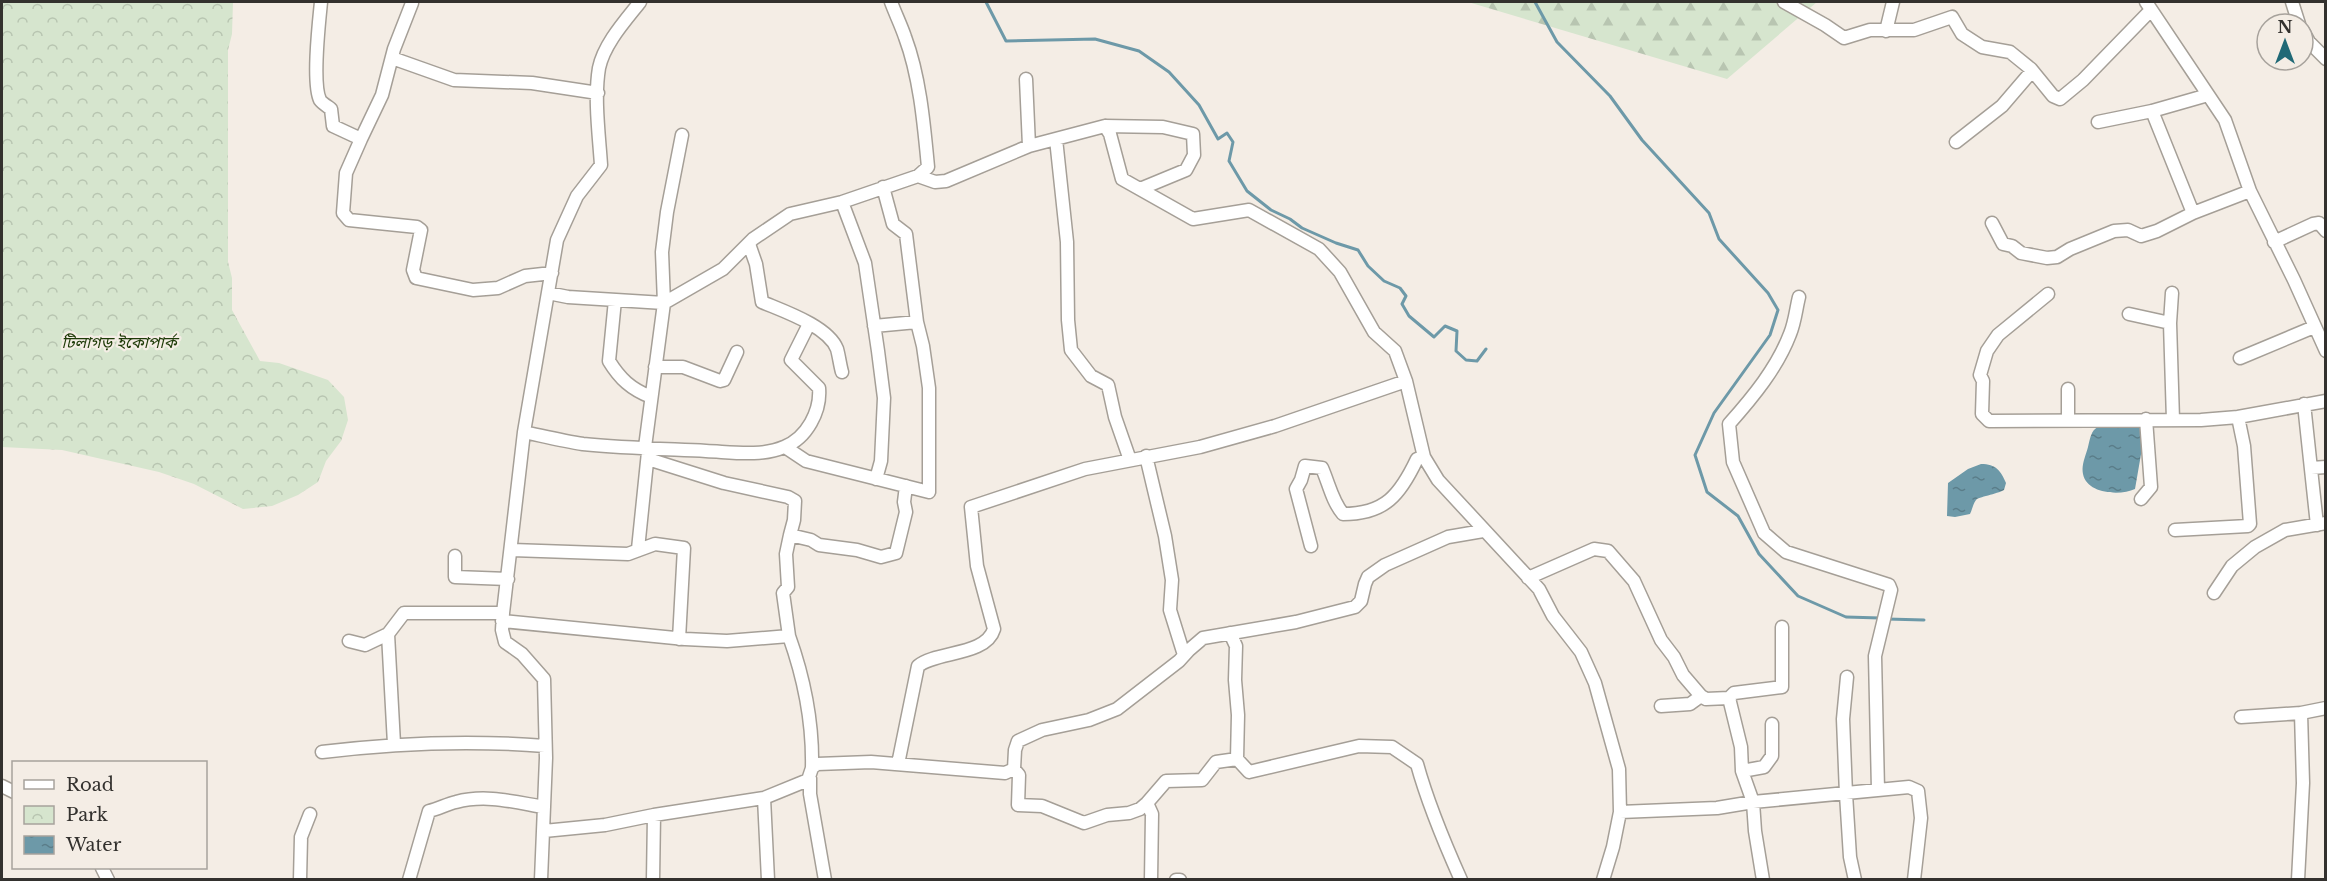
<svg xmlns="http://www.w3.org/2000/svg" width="2327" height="881" font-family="'Libre Baskerville','Noto Sans Bengali',serif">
<defs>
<pattern id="forest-firs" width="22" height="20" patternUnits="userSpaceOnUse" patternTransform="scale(1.5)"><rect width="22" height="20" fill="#d6e5ce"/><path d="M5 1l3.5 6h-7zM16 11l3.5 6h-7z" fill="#b8c5b1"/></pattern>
<pattern id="park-crowns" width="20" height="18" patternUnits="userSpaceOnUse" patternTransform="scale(1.5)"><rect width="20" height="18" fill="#d6e5ce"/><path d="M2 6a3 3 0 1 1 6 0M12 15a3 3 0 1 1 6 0" fill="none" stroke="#b8c5b1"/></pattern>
<pattern id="water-ripples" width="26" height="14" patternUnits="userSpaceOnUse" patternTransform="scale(1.5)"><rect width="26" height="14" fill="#6d99a8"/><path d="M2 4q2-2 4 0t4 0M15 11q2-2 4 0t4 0" fill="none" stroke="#5a7d89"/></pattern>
</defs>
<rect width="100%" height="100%" fill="#f4ede5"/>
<path fill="url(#forest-firs)" d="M1468,2H1817L1727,79Z"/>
<path fill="url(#park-crowns)" d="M2,2H233L232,34L228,50V262L232,278V310L260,361L279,363L328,380L344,397L348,420L341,441L326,461L318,482L298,495L272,506L243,509L194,484L159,472L62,450L2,447Z"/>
<path fill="url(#water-ripples)" d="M2136,424L2142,430L2144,437L2135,489C2120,496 2087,494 2083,474C2081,465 2086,455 2088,447C2090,439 2091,430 2098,427C2108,422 2125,424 2136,424Z
M1981,464C1996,464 2001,471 2006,483L2004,490C1997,494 1978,497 1976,500C1973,504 1972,510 1970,514L1955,517L1947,516L1948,483L1968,469Z"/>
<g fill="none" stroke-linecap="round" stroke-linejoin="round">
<path stroke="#6d99a8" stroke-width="3" d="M986,2L1006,41L1095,39L1139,51L1169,72L1199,105L1218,139L1227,133L1233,142L1229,161L1247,191L1271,210L1290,219L1302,228L1336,243L1358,250L1368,266L1384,281L1400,288L1406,296L1402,304L1409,316L1434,337L1445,326L1457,331L1456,351L1466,360L1477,361L1486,349
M1535,2L1557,42L1610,96L1642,140L1709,213L1719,239L1768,293L1778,310L1770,335L1714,413L1695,455L1707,492L1738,516L1759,554L1798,596L1846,617L1880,618
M1887,619L1924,620"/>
<g stroke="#a59f97" stroke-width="15">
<path id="minor" d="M321,2C319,22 312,83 320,100C322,103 327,106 331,109L333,126L361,139L346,173L343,213L349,220L417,227L421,230L413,270L416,278L473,290L498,288L525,276L552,273
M891,2C895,13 901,25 905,37C920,77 924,125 928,167L918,176
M1784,2L1825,25L1844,38L1870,30H1914L1952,17L1962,34L1982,47L2010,52L2031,69L2053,96L2060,99L2083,80L2151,10
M2146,2L2225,120L2250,191L2294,280L2326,351
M2292,2L2299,24
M1886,31L1893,2
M2303,31L2309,42L2326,59
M392,58L454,80L532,83L598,93
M1026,79L1029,146
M2208,95L2152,111L2193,213L2250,191
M2098,122L2152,111
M1105,126L1163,127L1193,134L1194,155L1186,170L1140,189
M361,139L382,95L394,49L412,3
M1056,139L1067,242L1068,320L1071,350L1091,376L1108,385L1115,417L1130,460
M1956,142L2002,106L2032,71
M842,202L865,263L878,351L884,398L881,461L876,479
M1992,223L2003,244L2012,246L2021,253L2047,258L2057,257L2070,249L2114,231L2128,230L2141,236L2157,231L2193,213
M2274,242L2313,224L2319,223L2326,231
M749,244L756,264L762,302C783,311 828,326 837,349C839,356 840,365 842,372
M548,293L568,297L664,303L723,269L753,239L790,214L842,202L918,176L935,182L946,181L1029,146L1105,126L1110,134L1122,179L1193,219L1249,210L1319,249L1340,272L1374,332L1395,351L1406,381L1424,457L1438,480L1539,589L1553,616L1581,652L1595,683L1619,769L1620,812L1613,847L1603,880
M2172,293L2170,323L2173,420
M2048,294L1998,335L1987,351L1980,375L1983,381L1982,414L1989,421L2201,420L2238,417L2326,401
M1799,297C1796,309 1795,322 1790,334C1777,368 1753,397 1729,424L1733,462L1764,533L1786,552L1889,585L1891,590L1875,656L1878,790
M615,300L609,361C620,379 631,389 651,397
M2129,314L2170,323
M874,326L917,322
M2240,358L2314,327
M655,367H683L720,381L724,380L737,352
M2304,404L2317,525
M2068,420V389
M524,432C543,436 563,441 583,444C623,448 665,449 706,451C731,452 761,457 784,447C807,438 821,411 819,388L791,360L809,324
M645,447L664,303L662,252L667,212L682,135
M785,447L806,461L929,492V388L923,346L917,322L906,234L893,224L883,187
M1146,456L1165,536L1172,580L1170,610L1184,655
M648,459L724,483L788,497L795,501L794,520L790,535L811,540L819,545L857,550L881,557L896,553L906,512L904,502L906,486
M2311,468L2326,467
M2141,499L2151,487L2146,419
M2175,530L2248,526L2250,524L2244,446L2238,417
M1311,546L1296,489L1301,480L1305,466L1322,468C1329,484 1332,501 1343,514C1385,514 1400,495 1417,459L1424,457
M638,549L648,452
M512,550L628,554L655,544L684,548L679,639
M455,556V577L508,579
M1528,578L1594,549L1608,551L1634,581L1661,640L1674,657L1683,675L1701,696L1706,699L1729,698L1741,747L1742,771L1753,802L1755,831L1763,880
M2214,593L2232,566L2255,547L2285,530L2326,523
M502,621L685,639L727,641L789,636C804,678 813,724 812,768
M388,634L394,744
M789,636L783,593L788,587L786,554L790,535
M349,641L365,645L388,634L404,613H503
M1847,677L1843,719L1846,794L1850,857L1855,880
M1729,698L1734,693L1782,687V627
M1661,706L1690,704L1701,696
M2241,717L2301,713
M322,752C396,743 470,740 545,746
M1237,759L1249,772L1359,746L1392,747L1417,764C1428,804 1444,842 1461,880
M898,764L918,666C936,651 986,656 994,629L977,566L971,507L1085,469L1200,447L1275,426L1406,381
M1014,769L1019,775L1018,805L1042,806L1084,823L1107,815L1129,813L1140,809L1147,803L1166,781L1202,780L1216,762L1237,759L1238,715L1235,680L1236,646L1230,633
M1742,771L1764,767L1772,756V724
M810,778V794L825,880
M2,786L14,792
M1147,803L1152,814L1151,880
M1620,812L1717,808L1753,802L1909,787L1918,791L1921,818L1914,880
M544,831L605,825L654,815L764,798
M102,868L108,880
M300,880L301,837L310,814
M409,880L429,811C438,809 447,804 456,802C486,794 514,802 544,807
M541,880L546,758L544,679L522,654L505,642L502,630L503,613L524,432L557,240L577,196L601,165C599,135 594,98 599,68C604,44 625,21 640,2
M653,880L654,815
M768,880L764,798L808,780L812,768L817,764L871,762L1005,773L1014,769L1015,750L1018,741L1042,730L1089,720L1117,709L1179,661L1189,650L1203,638L1296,622L1355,607L1361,601L1365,584L1368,577L1385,565L1448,537L1483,531
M1176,880H1180
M2298,880L2303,783L2301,713L2326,708"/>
</g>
<use href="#minor" stroke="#fff" stroke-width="12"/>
</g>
<g text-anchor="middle" stroke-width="4.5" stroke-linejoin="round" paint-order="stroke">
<g font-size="16" font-style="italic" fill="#1e3b08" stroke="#f4ede5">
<text x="119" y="348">টিলাগড় ইকোপার্ক</text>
</g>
</g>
<rect width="2327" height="881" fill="none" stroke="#33312e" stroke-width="6"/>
<rect x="12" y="761" width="195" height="108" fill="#f4ede5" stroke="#a7a29c" stroke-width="1.5"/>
<rect x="24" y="780" width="30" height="9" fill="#ffffff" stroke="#a7a29c" stroke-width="1.5"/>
<text x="66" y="791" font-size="18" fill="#33312e">Road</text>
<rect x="24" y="806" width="30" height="18" fill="url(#park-crowns)" stroke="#a7a29c" stroke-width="1.5"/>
<text x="66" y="821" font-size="18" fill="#33312e">Park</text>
<rect x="24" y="836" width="30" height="18" fill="url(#water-ripples)" stroke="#a7a29c" stroke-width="1.5"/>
<text x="66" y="851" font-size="18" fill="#33312e">Water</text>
<g transform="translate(2285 42)"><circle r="28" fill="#f4ede5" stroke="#a7a29c" stroke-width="1.5"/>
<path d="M0-4.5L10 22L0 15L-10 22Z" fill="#206976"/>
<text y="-9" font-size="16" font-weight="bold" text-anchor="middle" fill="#33312e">N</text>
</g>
</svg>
